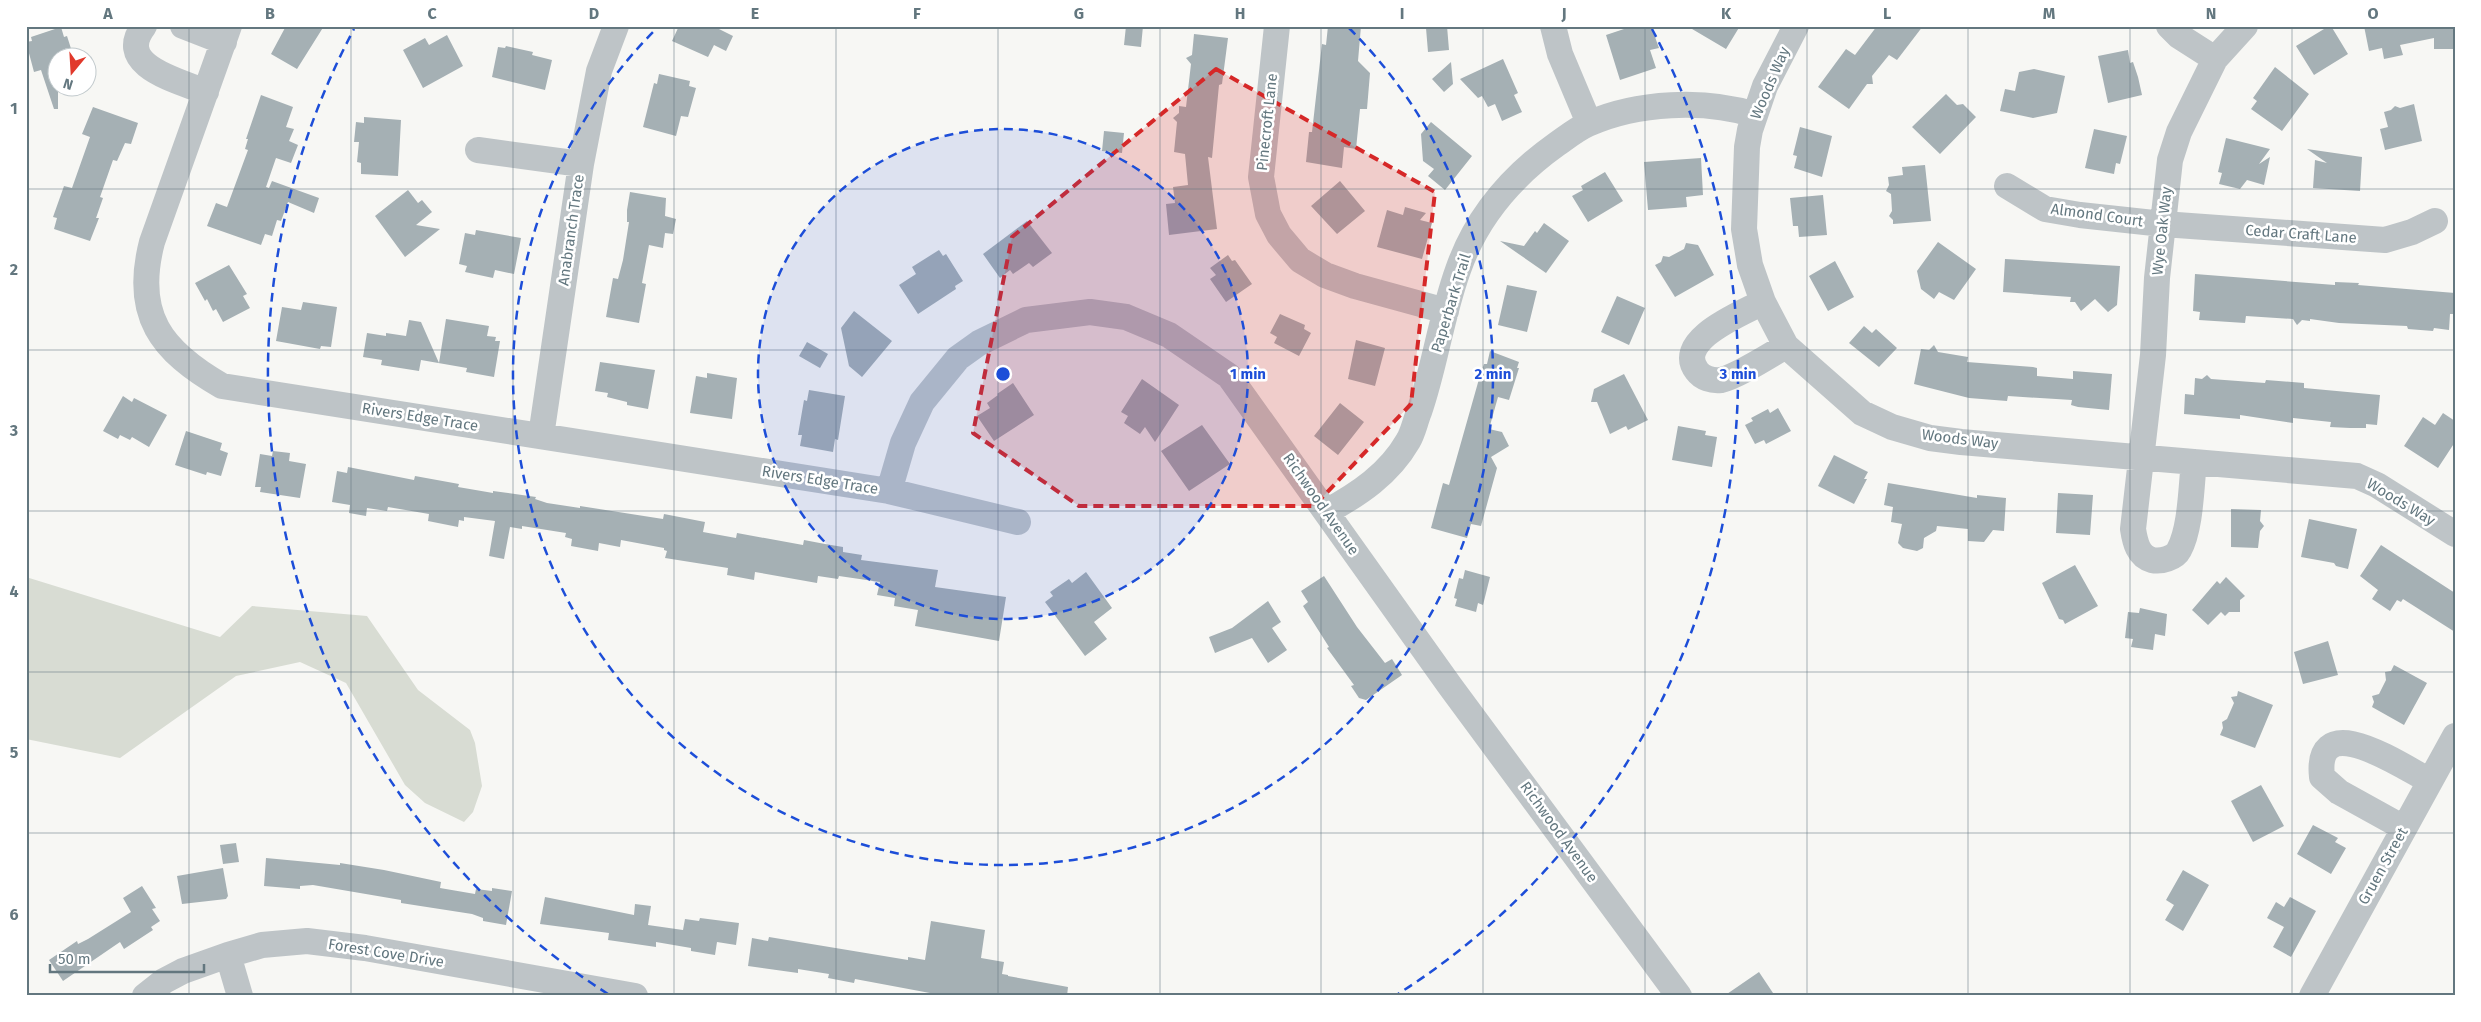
<svg xmlns="http://www.w3.org/2000/svg" width="2481" height="1022" font-family="'Fira Sans',sans-serif">
<rect width="100%" height="100%" fill="#f7f7f4"/>
<path fill="#d8dcd3" d="M26,577L220,637L252,606L367,616L418,690L470,730L475,743L482,786L473,812L464,822L425,803L405,785L346,683L300,662L236,676L120,758L26,739Z"/>
<path fill="#a5b0b4" d="M286,26H324L297,69L271,54Z
M679,26H713L733,36L726,51L714,45L708,57L672,41Z
M1126,26H1143L1141,47L1124,45Z
M1328,26H1361L1358,61L1370,73L1367,109H1360L1356,149L1344,147L1342,168L1306,162L1309,132H1312L1322,44L1326,45Z
M1447,26L1449,50L1428,52L1426,28Z
M1633,26H1651L1659,48L1650,50L1656,68L1620,80L1606,35Z
M1687,26H1740L1726,49Z
M1877,26H1923L1897,60L1889,55L1872,76L1873,84H1867L1849,109L1818,87L1846,49L1855,55Z
M2329,26H2331L2348,54L2314,75L2296,46Z
M2364,26H2455V49H2434V38L2400,45L2403,55L2384,59L2382,48L2369,51Z
M61,27L64,37L67,36L74,58H58V109H54L41,70L34,72L26,42L32,41L31,37Z
M1194,34L1228,38L1222,84L1219,85L1212,158L1208,157L1217,229L1169,235L1166,204L1175,203L1173,187L1188,185L1185,154L1174,152L1177,122L1173,118L1179,113V106L1186,107L1191,64L1186,58L1192,55Z
M447,35L463,66L423,88L403,50L425,38L429,45Z
M506,46L533,52L532,55L552,60L545,90L492,77L498,47L505,48Z
M2128,50L2130,63L2133,62L2138,77L2142,95L2108,103L2098,56Z
M1503,59L1518,93L1514,95L1522,112L1502,121L1495,104L1488,107L1482,96L1478,98L1460,79Z
M1451,62L1453,84L1444,92L1432,79Z
M2275,67L2309,94L2282,131L2251,109L2257,101L2253,98Z
M2034,69L2065,76L2057,113L2033,118L2000,111L2005,89L2015,91L2019,72Z
M659,74L690,81L689,86L696,88L688,117L681,116L676,136L643,127L654,83L657,84Z
M1946,94L1957,105L1963,104L1976,117L1940,154L1912,127Z
M261,95L293,107L286,127L294,129L289,141L298,145L291,163L276,158L266,187L269,188L272,181L319,198L314,213L288,202L281,221L277,220L272,236L265,234L261,245L207,226L216,203L227,207L248,150L245,149L248,139H246Z
M2414,104L2422,141L2385,150L2380,129L2388,127L2384,112L2391,110L2395,106L2400,108Z
M93,107L138,123L131,144L125,143L117,161L113,160L100,197L103,198L96,218H99L90,241L54,229L57,218L53,217L64,186L72,188L90,137L82,134Z
M364,117L401,120L398,176L361,174V163L357,162L359,142H354L356,122L364,123Z
M1431,122L1472,156L1445,190L1428,176L1434,169L1423,161L1421,134Z
M1800,127L1832,136L1822,177L1794,168L1797,156L1793,155Z
M2094,129L2127,136L2120,164L2116,163L2114,174L2085,168Z
M1104,131L1124,133L1122,153L1102,151Z
M2226,138L2270,149L2259,164L2270,157L2264,185L2247,180L2240,189L2219,184L2222,173L2218,172Z
M2307,149L2362,157L2360,191L2313,188L2315,160L2327,163Z
M1701,158L1703,195L1686,197L1687,207L1648,210L1644,162Z
M1925,165L1931,221L1893,224V220L1889,216L1892,211L1891,194L1886,191L1889,185L1888,177L1903,175L1902,167Z
M1605,172L1623,201L1588,222L1572,196L1583,190L1581,186Z
M1340,181L1365,211L1337,234L1311,206Z
M408,190L418,203L422,200L432,212L416,225L440,229L405,257L375,216Z
M630,192L666,198L665,216L676,219L673,234L665,233L663,248L649,245L642,283L646,284L639,323L606,317L613,278L618,279L623,260L629,222H627V210Z
M1823,195L1827,235L1799,237L1798,226H1793L1790,198Z
M1405,207L1426,213L1420,220L1432,223L1422,259L1377,247L1387,210L1403,215Z
M1027,221L1052,253L1033,267L1029,263L1013,274L1010,270L1000,278L983,254Z
M1544,223L1569,241L1546,273L1500,241L1524,246L1535,231L1537,233Z
M476,230L521,238L514,274L495,270L493,278L465,272L467,266L459,264L465,233L475,235Z
M1938,242L1976,269L1954,300L1939,292L1934,299L1921,289L1917,271Z
M1686,243L1698,245L1714,275L1675,297L1655,265L1661,262L1663,256L1669,257L1684,249Z
M939,250L943,256L946,254L963,281L955,286L956,289L918,314L899,285L916,274L912,267Z
M1228,255L1232,261L1235,260L1252,284L1226,302L1210,279L1216,275L1210,268Z
M2005,259L2120,266L2117,305L2108,312L2095,299L2081,311L2075,302H2070L2071,297L2003,292Z
M1835,261L1854,297L1828,311L1809,276Z
M229,265L247,294L243,296L250,308L223,322L216,309L213,311L207,299L205,301L195,283Z
M2195,274L2335,285V282L2359,283L2358,285L2455,293V314H2450L2449,330L2434,328L2433,331L2408,329L2407,326L2339,323L2310,319V321L2302,320L2297,325L2293,319L2246,316L2245,323L2199,320L2200,312L2193,311Z
M1507,285L1537,291L1527,332L1498,325Z
M1617,296L1645,308L1629,345L1601,332Z
M303,302L337,307L331,347L321,346L320,349L276,341L282,307L301,310Z
M854,311L892,341L862,377L849,366L841,328Z
M1280,314L1305,325L1304,329L1311,333L1299,356L1274,343L1277,337L1270,333Z
M446,319L489,326L487,336L496,337L495,341H500L494,377L466,372L467,368L421,360L419,371L381,365L382,360L363,357L367,333L386,336V333L406,336L409,320L421,322L439,363Z
M1864,326L1872,333L1876,329L1897,348L1879,367L1849,343Z
M1356,340L1385,348L1375,386L1348,379Z
M807,342L828,354L820,368L799,356Z
M1934,345L1938,352L1968,357L1967,362L2033,367L2037,368V376L2073,379V371L2112,374L2109,410L2078,407L2071,405L2072,400L2008,396L2007,401L1969,398L1914,384L1921,349L1929,350Z
M1490,351L1519,362L1517,368H1519L1509,400L1498,397L1489,429L1502,432L1509,446L1491,457L1497,468L1481,526L1471,524L1467,538L1431,528L1443,483L1449,485L1479,379L1484,364H1487Z
M600,362L655,370L648,409L627,405V402L607,397L608,393L595,391Z
M707,373L737,378L732,419L690,413L696,376L707,378Z
M1624,374L1648,420L1628,430L1626,426L1610,434L1597,402H1591L1594,389Z
M2207,375L2211,379L2265,383L2266,380L2304,383V388L2380,395L2377,425L2366,424V428H2350L2330,427L2331,422L2293,418V423L2240,415V419L2184,414L2185,394L2194,395L2195,378L2202,379Z
M1142,379L1179,405L1155,442L1145,427L1140,434L1124,423L1128,416L1121,412Z
M1013,383L1034,415L994,441L977,416L990,408L987,403L998,395L997,394Z
M809,390L845,396L838,440L835,439L833,452L800,446L802,435H798L804,400L807,401Z
M123,396L132,402L134,398L167,415L149,447L132,437L130,440L120,435L118,439L103,431Z
M1340,403L1364,422L1338,455L1314,436Z
M1778,408L1791,431L1766,444L1764,440L1755,444L1745,425L1753,421L1751,418L1768,409L1770,413Z
M2443,413L2455,421V442L2438,468L2404,446L2423,417L2435,425Z
M1202,425L1230,464L1189,491L1161,451Z
M1678,426L1706,431L1705,435L1717,437L1712,467L1672,460Z
M186,431L222,443L220,450L228,453L221,476L207,472L206,475L175,465Z
M273,451L290,453L289,461L306,464L300,498L260,492L261,487H255L260,454L272,456Z
M1834,455L1868,472L1864,479H1867L1854,504L1818,486Z
M348,467L414,480L415,476L459,484L458,487L493,493V491L536,497L535,499L547,503L580,508V506L663,519L664,514L705,522L703,532L736,538L737,533L803,545L804,540L825,544L843,547V552L862,555L861,560L938,570L935,587L1006,597L999,641L915,626L918,610L894,606L895,598L877,595L880,582L839,576L838,579L818,576L817,583L755,572L754,580L727,575L728,568L665,558L667,551L664,550V548L621,540L620,547L599,543L598,551L571,546L572,539L565,537L566,533L522,526V529L510,527L504,559L489,556L495,521L464,517V521L459,520L458,527L428,521L429,514L388,507L387,511L367,508L366,516L349,513L350,505L332,502L337,471L347,473Z
M1888,483L1977,498V495L2006,498L2004,531L1993,530L1984,542L1968,541V529L1937,526L1936,531L1924,538L1923,548L1917,551L1903,548L1898,543L1902,524L1891,522L1893,507L1884,505Z
M2058,493L2093,495L2090,535L2056,533Z
M2231,509L2261,510L2260,521L2264,526L2260,531L2258,548L2231,547Z
M2309,519L2357,529L2348,569L2336,566L2334,563L2301,557Z
M2381,545L2455,593V632L2403,599L2401,602L2397,600L2390,611L2372,599L2378,590L2360,576Z
M2075,565L2098,606L2065,624L2063,620L2059,619L2042,583Z
M1465,570L1490,577L1483,605L1478,603L1476,612L1455,606L1457,599L1454,598L1459,578L1463,579Z
M1086,572L1112,608L1094,622L1107,639L1085,656L1045,602L1053,596L1050,592L1069,579L1072,583Z
M1324,576L1357,627L1385,663L1392,659L1402,675L1366,700L1359,698L1351,686L1354,685L1327,648L1329,647L1303,606L1308,602L1301,591Z
M2226,577L2245,596L2240,600V612H2229L2225,616L2221,612L2208,625L2192,610L2217,581L2220,584Z
M1268,601L1281,622L1272,628L1287,650L1268,663L1252,638L1215,653L1209,637L1232,628Z
M2140,608L2167,614L2165,636L2155,634L2153,650L2131,647L2133,639L2125,638L2128,612L2139,613Z
M2328,641L2338,675L2303,684L2294,652Z
M2394,665L2427,683L2404,725L2372,707L2374,702L2372,696L2379,694L2386,680L2385,672L2391,671Z
M2238,691L2273,705L2255,748L2220,735L2223,728L2222,722L2227,719L2234,703L2231,697L2237,696Z
M2261,785L2284,826L2253,842L2231,801Z
M2313,825L2338,838L2335,842L2346,848L2331,874L2297,854Z
M236,843L239,862L223,864L220,845Z
M266,858L340,865V863L384,870L441,882L440,888L475,894L476,889L492,891V888L512,891L506,925L483,921V918L472,914L401,903V900L313,885L300,886V889L264,886Z
M223,868L228,896L226,899L182,904L177,876Z
M2183,870L2209,885L2183,931L2165,920L2174,905L2166,900Z
M142,886L156,908L152,909L160,921L151,927L153,930L124,949L120,942L63,981L49,960L77,941L78,944L88,939L131,912L123,898Z
M545,897L634,915L635,904L651,906L648,925L683,930L685,919L699,921L700,918L739,923L736,945L717,942L715,955L691,951V948L656,942V947L608,940L609,933L540,924Z
M2290,897L2316,911L2291,957L2273,947L2284,927L2267,918L2276,902L2284,907Z
M931,921L985,930L981,958L1004,962L1002,974L1008,975V976L1068,987L1067,996H946L855,979L854,983L828,978L829,974L798,969V973L748,966L752,938L768,941L769,937L908,960V957L925,960Z
M1759,972L1775,996H1724Z"/>
<g fill="none" stroke-linecap="round" stroke-linejoin="round">
<path stroke="#bec4c7" stroke-width="26" d="M144,26C113,66 180,81 206,92
M183,26L224,42
M229,26L152,242C133,315 161,351 222,386L889,491L1018,522
M1277,26L1261,177L1268,214L1279,235L1300,260L1325,275L1355,286L1446,311
M1553,26L1560,54L1589,123
M1796,26L1765,86L1750,130L1747,147L1744,229L1750,265L1763,302L1786,346L1862,413L1892,427L1930,438L1961,442L2357,476L2377,485L2455,534
M2169,26L2179,36L2215,59
M478,150L581,164
M2007,186L2045,209L2080,215L2163,224L2385,240L2412,232L2435,221
M1763,302C1743,313 1673,340 1697,371C1702,378 1712,381 1721,380C1738,376 1770,355 1786,346
M541,436L581,164L599,71L616,26
M2194,462C2191,487 2191,528 2179,550C2175,558 2161,562 2152,560C2138,556 2135,542 2133,529L2153,355L2157,278L2170,160L2179,132L2215,59L2245,26
M889,491L903,443L922,402L958,358L979,343L1026,320L1090,312L1126,317L1169,335L1229,376L1450,686L1679,996
M1326,512C1359,494 1389,474 1408,441C1413,433 1415,422 1419,412C1435,366 1441,317 1458,270C1476,218 1512,176 1557,144C1567,137 1577,129 1588,124C1637,102 1705,99 1755,115
M2404,828L2339,792L2322,777C2314,705 2404,768 2430,781
M228,955L240,996
M145,996L164,981L183,971L228,955L262,945L307,941L365,948L635,996
M2312,996L2455,736"/>
</g>
<path fill="#d62828" fill-opacity="0.2" stroke="#d62828" stroke-width="4" stroke-dasharray="10 6" stroke-linejoin="round" d="M1216,69L1435,192L1411,404L1314,506H1079L973,433L1012,237Z"/>
<path fill="none" stroke="#63777f" stroke-width="1" stroke-opacity="0.55" d="M189,26V996M351,26V996M513,26V996M674,26V996M836,26V996M998,26V996M1160,26V996M1321,26V996M1483,26V996M1645,26V996M1807,26V996M1968,26V996M2130,26V996M2292,26V996M26,189H2455M26,350H2455M26,511H2455M26,672H2455M26,833H2455"/>
<circle cx="1003" cy="374" r="245" fill="#1d4ed8" fill-opacity=".12"/>
<g fill="none" stroke="#1d4ed8" stroke-width="2.5" stroke-dasharray="9 6">
<circle cx="1003" cy="374" r="245"/>
<path d="M1349 28A490 490 0 1 1 657 28"/>
<path d="M608 994A735 735 0 0 1 354 29M1652 29A735 735 0 0 1 1398 994"/>
</g>
<g text-anchor="middle" stroke-width="5" stroke-linejoin="round" paint-order="stroke">
<g font-size="15" fill="#63777f" stroke="#fff">
<text transform="translate(1770 83) rotate(-67)" y="5">Woods Way</text>
<text transform="translate(1267 122) rotate(-84)" y="5">Pinecroft Lane</text>
<text transform="translate(2097 215) rotate(8)" y="5">Almond Court</text>
<text transform="translate(571 230) rotate(-82)" y="5">Anabranch Trace</text>
<text transform="translate(2162 231) rotate(-84)" y="5">Wye Oak Way</text>
<text transform="translate(2301 234) rotate(4)" y="5">Cedar Craft Lane</text>
<text transform="translate(1451 303) rotate(-73)" y="5">Paperbark Trail</text>
<text transform="translate(420 417) rotate(9)" y="5">Rivers Edge Trace</text>
<text transform="translate(1960 439) rotate(7)" y="5">Woods Way</text>
<text transform="translate(820 480) rotate(9)" y="5">Rivers Edge Trace</text>
<text transform="translate(2401 502) rotate(31)" y="5">Woods Way</text>
<text transform="translate(1321 504) rotate(55)" y="5">Richwood Avenue</text>
<text transform="translate(1559 832) rotate(54)" y="5">Richwood Avenue</text>
<text transform="translate(2383 866) rotate(-61)" y="5">Gruen Street</text>
<text transform="translate(386 953) rotate(9)" y="5">Forest Cove Drive</text>
</g>
</g>
<circle cx="1003" cy="374" r="8" fill="#1d4ed8" stroke="#fff" stroke-width="2.5"/>
<g font-size="15" text-anchor="middle" font-weight="bold" fill="#1d4ed8" stroke="#fff" stroke-width="5" stroke-linejoin="round" paint-order="stroke">
<text x="1248" y="379">1 min</text>
<text x="1493" y="379">2 min</text>
<text x="1738" y="379">3 min</text>
</g>
<rect width="2481" height="1022" fill="none" stroke="#ffffff" stroke-width="55"/>
<g transform="translate(72 72) rotate(198)"><circle r="24" fill="#ffffff" stroke="#c1c9cc"/>
<path d="M0-4L9 19L0 12L-9 19Z" fill="#e1392b"/>
<text y="-8" font-size="14" font-weight="bold" text-anchor="middle" fill="#63777f">N</text>
</g>
<path d="M50 964v8h154v-8" fill="none" stroke="#63777f" stroke-width="2.5"/>
<text x="58" y="964" font-size="15" fill="#63777f" stroke="#ffffff" stroke-width="4" paint-order="stroke">50 m</text>
<rect x="28" y="28" width="2426" height="966" fill="none" stroke="#63777f" stroke-width="2"/>
<g font-size="16" text-anchor="middle" font-weight="bold" fill="#63777f">
<text x="108" y="19">A</text>
<text x="270" y="19">B</text>
<text x="432" y="19">C</text>
<text x="594" y="19">D</text>
<text x="755" y="19">E</text>
<text x="917" y="19">F</text>
<text x="1079" y="19">G</text>
<text x="1240" y="19">H</text>
<text x="1402" y="19">I</text>
<text x="1564" y="19">J</text>
<text x="1726" y="19">K</text>
<text x="1887" y="19">L</text>
<text x="2049" y="19">M</text>
<text x="2211" y="19">N</text>
<text x="2373" y="19">O</text>
<text x="14" y="114">1</text>
<text x="14" y="275">2</text>
<text x="14" y="436">3</text>
<text x="14" y="597">4</text>
<text x="14" y="758">5</text>
<text x="14" y="920">6</text>
</g>
</svg>
